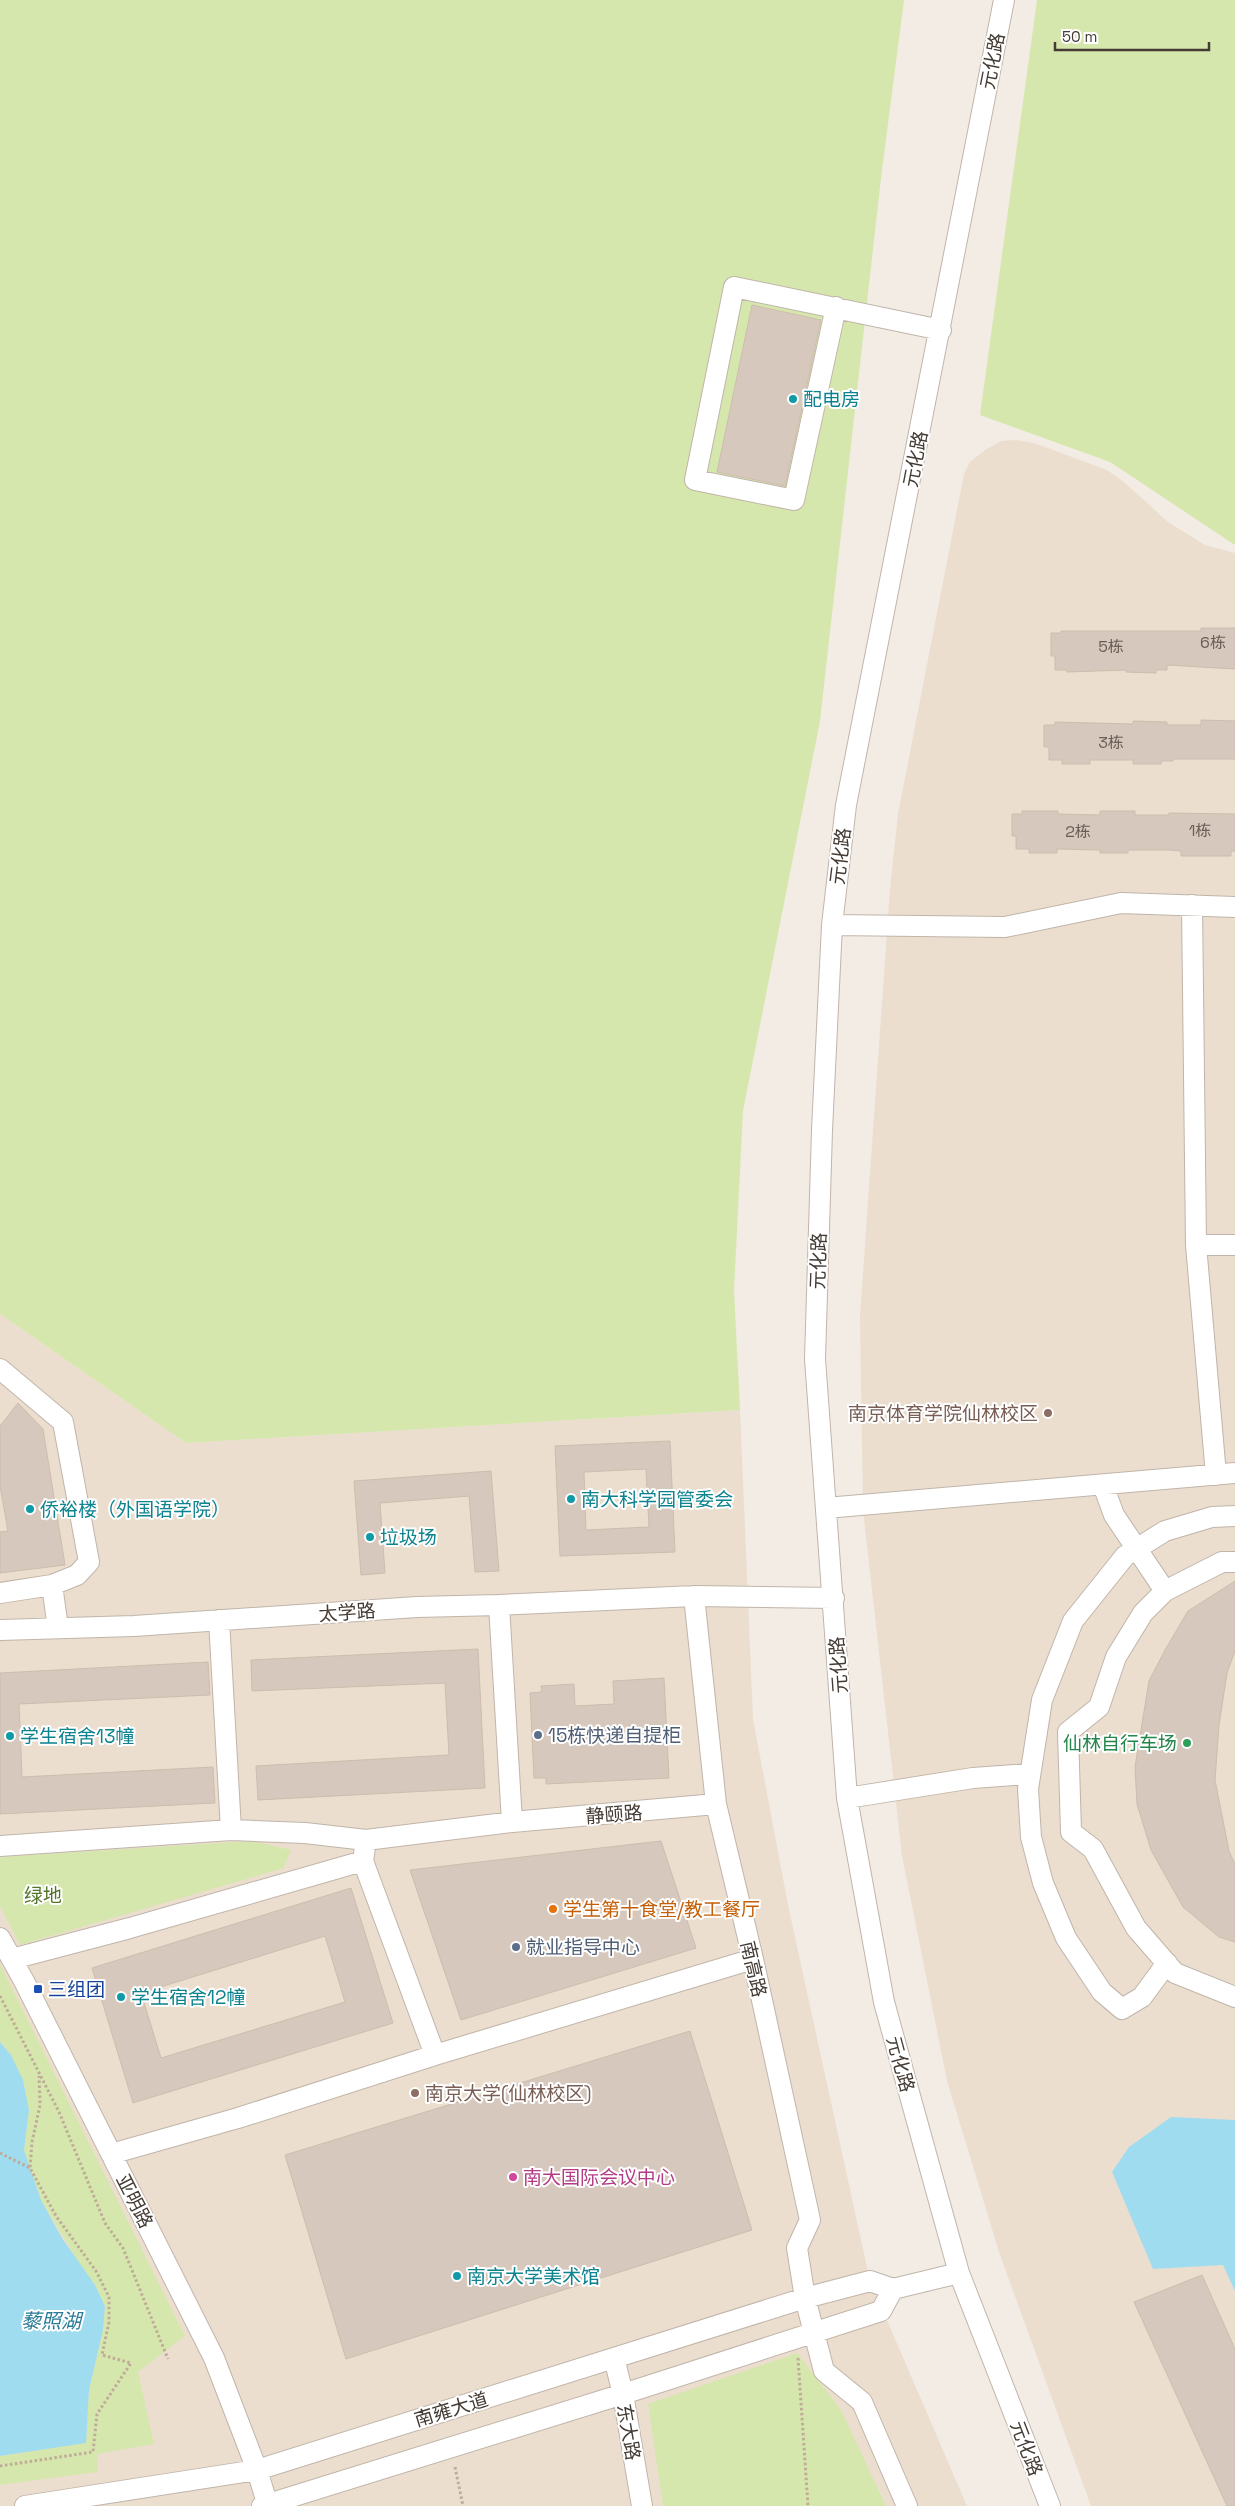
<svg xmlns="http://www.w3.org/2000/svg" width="1235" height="2506" font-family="'Space Grotesk','Noto Sans SC',sans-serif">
<rect width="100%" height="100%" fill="#f2ece4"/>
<path fill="#ebdece" d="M1016,440L1034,443L1107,470L1124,482L1168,522L1205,545L1235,553V2506H1091L999,2252L947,2081L902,1856L863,1510L860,1316L890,889L898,814L964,474L970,462L985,450L1001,441Z
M0,1314L186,1443L740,1410L753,1719L788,1905L870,2281L967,2506H0Z"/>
<path fill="#d6e7ad" d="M0,0H904L881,178L820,721L743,1111L734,1290L740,1410L186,1443L0,1314Z
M1037,0H1235V545L1110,462L980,415Z
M252,1841L291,1850L284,1868L20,1945L0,1906V1857Z
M0,1964L185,2336L138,2372L154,2444L97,2454L98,2472L0,2485V2456L86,2442L89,2390L103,2330L105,2306L41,2200L24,2150L29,2110L11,2055L0,2042Z
M797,2353L841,2410L886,2506H663L648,2404Z"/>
<path fill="#a0dcef" d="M0,2042L11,2055L23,2080L29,2110L24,2150L41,2200L62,2238L95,2285L105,2306L103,2330L89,2390L86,2443L0,2456Z
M1171,2117L1235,2120V2291L1223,2265L1153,2269L1112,2172L1129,2147Z"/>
<path fill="#d7c8bd" stroke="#cebcad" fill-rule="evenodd" d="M752,305L821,320L785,486L717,472Z
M1201,628H1235V669L1167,665V670H1156V673L1126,672V670L1067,672V670H1055V656H1051V633H1061V631H1201Z
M1201,720L1235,721V759H1173V761H1161V764H1133V760H1090V764H1062V760H1049V747H1044V725H1055V722L1133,724V721L1167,722V725H1201Z
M1022,811H1058V814L1100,815V811H1135V815H1169V813L1235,814V851H1231V856H1181V851L1169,850H1128V853H1100V850L1057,849V853H1029V849H1016V836H1012V814H1022Z
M18,1403L43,1429L65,1565L0,1573V1532L8,1531L0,1486V1426Z
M670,1441L675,1552L560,1556L555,1446ZM646,1469L649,1527L586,1530L584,1472Z
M491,1471L499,1571L475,1572L469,1496L380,1503L385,1573L361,1575L354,1481Z
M1235,1581V1651L1227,1673L1219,1725L1215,1780L1229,1851L1235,1864V1942L1219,1937L1183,1907L1151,1850L1137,1804L1135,1767L1149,1681L1165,1650L1188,1611Z
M478,1649L485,1788L258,1800L256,1766L449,1755L445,1683L252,1691L251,1660Z
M208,1662L210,1695L19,1704L22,1777L213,1767L215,1803L0,1814V1673Z
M664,1678L669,1778L546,1784V1778H534L530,1693L542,1692L541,1686L574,1684L575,1706L614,1704L613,1681Z
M661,1841L696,1948L461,2020L410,1870Z
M351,1888L393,2023L133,2103L92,1968ZM325,1936L345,2002L161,2058L141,1993Z
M690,2031L752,2230L346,2359L285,2155Z
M1202,2275L1235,2349V2506H1227L1134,2302Z"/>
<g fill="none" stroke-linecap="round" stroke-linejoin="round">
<g stroke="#c0b5aa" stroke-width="22">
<path id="minor" d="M1004,0L846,805L832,925L822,1130L815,1359L847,1798L884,2002L959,2273L1050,2506
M836,307L794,500L695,480L734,287L941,330
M1192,905L1196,1245L1216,1475
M832,925L1005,927L1121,903L1235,907
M1196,1245H1235
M0,1369L63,1422L89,1562L77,1575L52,1585
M1103,1485L1114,1515L1165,1591
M826,1508L1235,1473
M1235,1562H1222L1165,1591L1143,1613L1116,1657L1099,1707L1068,1732L1071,1832L1093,1849L1136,1928L1175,1973L1235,1997
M0,1593L52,1585L58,1628
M694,1596L716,1804L753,1959L810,2220L797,2248L805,2298L824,2371L862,2402L907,2506
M499,1605L512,1822
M219,1620L231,1830
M0,1630L134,1626L417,1607L499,1605L694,1596L834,1598
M847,1798L973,1778L1030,1774
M0,1846L231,1830L305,1833L366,1840
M0,1938L24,1981L214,2358L257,2470L268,2506
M12,1959L130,1928L363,1861L366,1840L512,1822L716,1804
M1167,1963L1142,1997L1122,2009L1102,1992L1066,1938L1043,1883L1031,1837L1028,1789L1042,1700L1073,1621L1125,1556L1165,1531L1212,1517L1235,1516
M435,2055L753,1959
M111,2154L238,2118L435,2055L363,1861
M614,2358L623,2394L642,2506
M25,2506L257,2470L805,2298L870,2281L893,2289L959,2273
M262,2506L623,2394L881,2311L893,2289"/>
</g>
<path stroke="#bfab98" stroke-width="3" stroke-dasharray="2.5 2.5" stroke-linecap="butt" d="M0,1996L59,2112L105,2223L123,2248L168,2359
M0,2153L30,2168
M798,2358L808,2506
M0,2466L93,2452L97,2414L131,2363L102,2355L109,2322V2297L96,2271L56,2216L30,2168L32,2142L40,2105L39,2076
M455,2467L463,2506"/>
<use href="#minor" stroke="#fff" stroke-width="20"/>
</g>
<g fill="#0f9aa8" stroke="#fff" stroke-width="2">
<circle cx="793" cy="399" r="5"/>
<circle cx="571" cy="1499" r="5"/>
<circle cx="30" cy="1509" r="5"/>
<circle cx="370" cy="1537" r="5"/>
<circle cx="10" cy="1736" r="5"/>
<circle cx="121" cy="1997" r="5"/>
<circle cx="457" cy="2276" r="5"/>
</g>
<g fill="#8d6e63" stroke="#fff" stroke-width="2">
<circle cx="1048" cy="1413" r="5"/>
<circle cx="415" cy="2093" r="5"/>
</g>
<g fill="#5c6f8a" stroke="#fff" stroke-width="2">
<circle cx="538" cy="1735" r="5"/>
<circle cx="516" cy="1947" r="5"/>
</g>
<circle fill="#2e9e5b" stroke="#fff" stroke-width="2" cx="1187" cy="1743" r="5"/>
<circle fill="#e8710a" stroke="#fff" stroke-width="2" cx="553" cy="1909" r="5"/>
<rect fill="#1a4fb4" stroke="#fff" stroke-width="2" x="33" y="1984" width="10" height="10" rx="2.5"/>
<circle fill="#d1479c" stroke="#fff" stroke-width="2" cx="513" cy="2177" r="5"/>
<g text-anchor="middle" stroke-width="4" stroke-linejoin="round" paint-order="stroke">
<g font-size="16" fill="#695e56">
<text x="1213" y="648">6栋</text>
<text x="1111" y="652">5栋</text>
<text x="1111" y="748">3栋</text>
<text x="1200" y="836">1栋</text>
<text x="1078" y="837">2栋</text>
</g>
<g font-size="19" fill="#443b34" stroke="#fff">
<text transform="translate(992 61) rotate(-79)" y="7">元化路</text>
<text transform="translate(915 459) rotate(-79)" y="7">元化路</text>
<text transform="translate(840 856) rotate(-83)" y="7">元化路</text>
<text transform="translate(818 1261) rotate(-88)" y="7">元化路</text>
<text transform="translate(347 1612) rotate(-4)" y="7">太学路</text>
<text transform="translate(838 1665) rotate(-94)" y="7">元化路</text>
<text transform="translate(614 1814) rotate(-4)" y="7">静颐路</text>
<text transform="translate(754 1969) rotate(77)" y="7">南高路</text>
<text transform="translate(901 2064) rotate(75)" y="7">元化路</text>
<text transform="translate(135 2201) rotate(63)" y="7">亚明路</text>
<text transform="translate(451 2409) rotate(-17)" y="7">南雍大道</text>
<text transform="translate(629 2432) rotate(80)" y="7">东大路</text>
<text transform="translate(1027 2448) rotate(69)" y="7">元化路</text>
</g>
<g font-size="19" fill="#0d838f" stroke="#fff" text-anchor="start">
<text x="803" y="406">配电房</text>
<text x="581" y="1506">南大科学园管委会</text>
<text x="40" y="1516">侨裕楼（外国语学院）</text>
<text x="380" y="1544">垃圾场</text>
<text x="20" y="1743">学生宿舍13幢</text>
<text x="131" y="2004">学生宿舍12幢</text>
<text x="467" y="2283">南京大学美术馆</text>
</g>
<g font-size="19" fill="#785e54" stroke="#fff" text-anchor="end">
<text x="1038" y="1420">南京体育学院仙林校区</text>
<text x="425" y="2100" text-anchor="start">南京大学(仙林校区)</text>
</g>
<g font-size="19" fill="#4e5e75" stroke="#fff" text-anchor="start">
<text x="548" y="1742">15栋快递自提柜</text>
<text x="526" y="1954">就业指导中心</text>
</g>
<g font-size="19" fill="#27864d" stroke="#fff" text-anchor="end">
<text x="1177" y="1750">仙林自行车场</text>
</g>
<g font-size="19" fill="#527528" stroke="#fff">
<text x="43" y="1902">绿地</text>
</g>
<g font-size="19" fill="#c56008" stroke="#fff" text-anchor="start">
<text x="563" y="1916">学生第十食堂/教工餐厅</text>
</g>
<g font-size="19" fill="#164399" stroke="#fff" text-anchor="start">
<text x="48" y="1996">三组团</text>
</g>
<g font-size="19" fill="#b23c85" stroke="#fff" text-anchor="start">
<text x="523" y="2184">南大国际会议中心</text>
</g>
<g font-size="20" font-style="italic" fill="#2a7b97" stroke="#fff">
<text x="51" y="2328">藜照湖</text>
</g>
</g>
<path d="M1055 42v8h154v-8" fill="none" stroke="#443b34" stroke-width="2.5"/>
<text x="1062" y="42" font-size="15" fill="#443b34" stroke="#ffffff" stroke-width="4" paint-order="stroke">50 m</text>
</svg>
